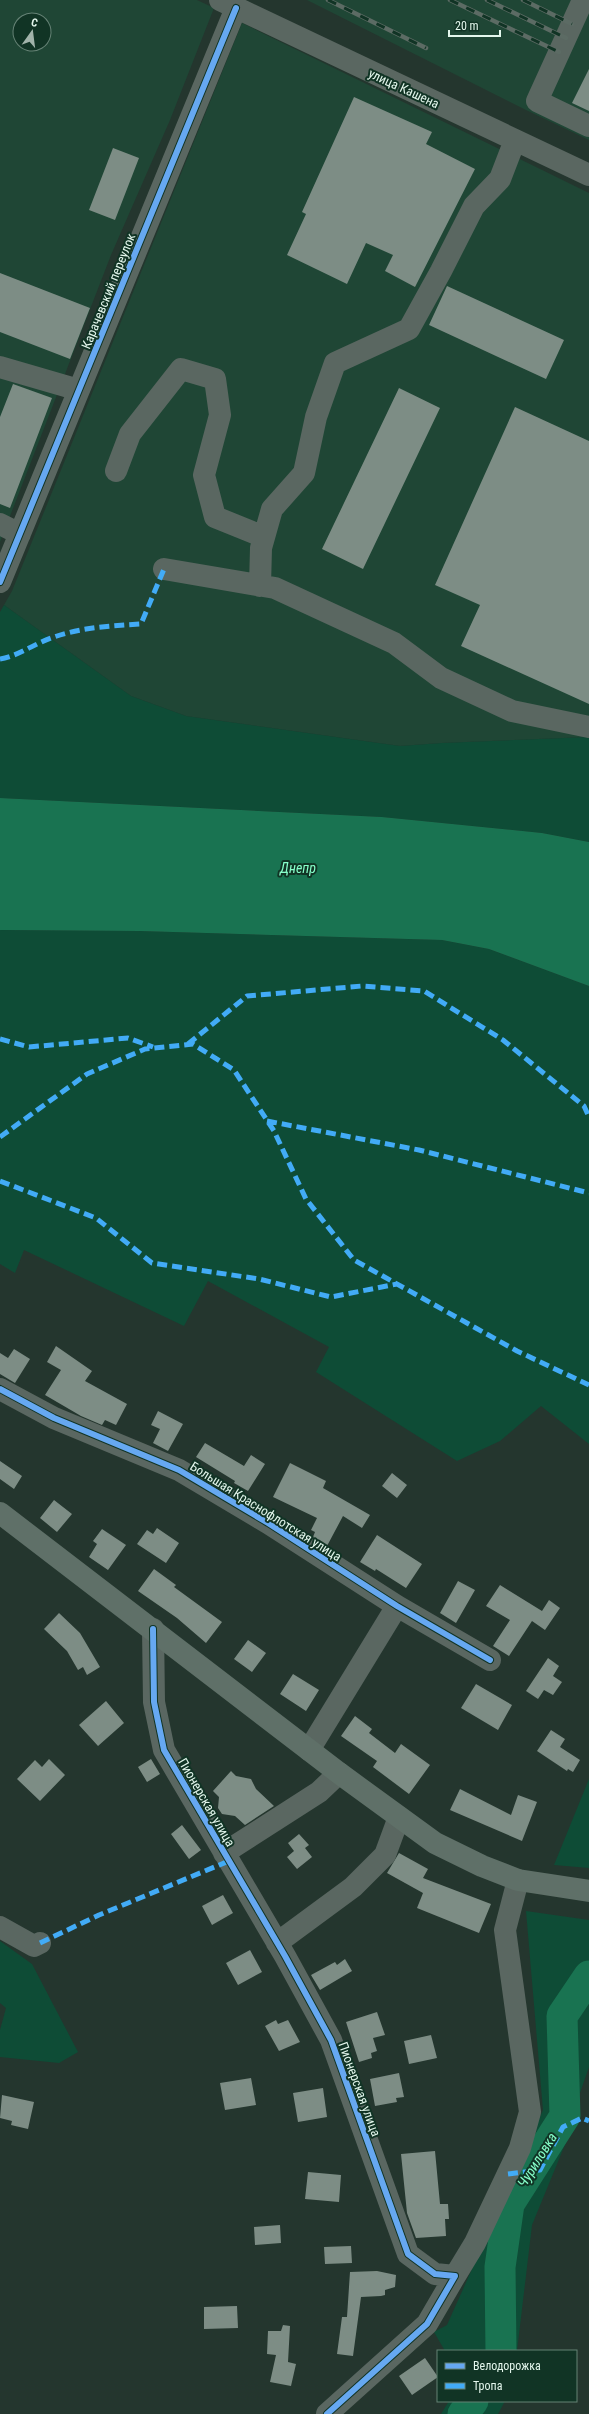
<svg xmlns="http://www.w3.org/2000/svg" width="589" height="2414" font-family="'Roboto Condensed',sans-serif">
<rect width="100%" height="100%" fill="#24362e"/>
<path fill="#1f4635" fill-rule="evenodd" d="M0,0H197L214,8L170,120L111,255L0,542ZM20,20H44V44H20Z
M307,0H589V140L526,110Z
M242,23L589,193V737L442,743L400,746L186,716L131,696L4,605L12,591Z"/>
<path fill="#0e4c36" d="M4,605L131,696L186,716L400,746L442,743L589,737V842L542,833L382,817L0,798V612Z
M0,930L139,931L442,940L489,949L589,986V1444L541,1406L500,1441L457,1461L316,1372L329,1347L208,1281L184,1326L24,1250L15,1273L0,1264Z
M589,1779V1868L554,1865Z
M526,1911L589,1920V2067L574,2110L571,2130L532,2225L517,2351H445L434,2332L447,2325L543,2110Z
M0,1941L32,1964L78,2052L59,2063L0,2057V2030L6,2008L0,2003Z
M449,2401H505L498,2414H441Z"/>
<path fill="#197351" d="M0,798L382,817L542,833L589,842V986L489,949L442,940L139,931L0,930Z"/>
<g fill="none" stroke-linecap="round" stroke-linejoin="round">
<path stroke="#197351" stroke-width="31" d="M501,2351L500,2267L509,2204L565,2116L562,2016L589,1976
M463,2414L473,2401"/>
</g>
<path fill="#7d8d85" d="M589,69V111L572,103Z
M354,97L432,132L426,144L475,169L415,287L385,271L393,255L366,243L347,284L287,255L306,214L302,212Z
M113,148L139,158L115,220L89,210Z
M0,273L90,308L70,359L0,332Z
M447,286L564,340L546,379L429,325Z
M13,384L52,398L10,508L0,504V417Z
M399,388L440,408L363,569L322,549Z
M515,407L589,441V704L461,646L480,605L435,585Z
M56,1346L92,1371L85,1381L127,1404L116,1425L105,1420L102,1425L81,1416L45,1395L61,1370L47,1362Z
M14,1349L30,1359L15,1383L0,1374V1353L8,1358Z
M158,1411L183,1424L168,1451L153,1443L160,1429L151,1425Z
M205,1443L244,1466L251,1455L265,1464L248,1491L234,1483L235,1481L196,1457Z
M0,1461L22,1476L14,1489L0,1479Z
M290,1463L326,1481L323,1488L370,1515L362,1528L343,1516L327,1546L313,1537L315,1532L311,1530L317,1518L273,1497Z
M392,1473L407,1485L397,1498L382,1486Z
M54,1500L72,1514L57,1532L40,1518Z
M157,1528L179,1543L166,1563L137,1544L147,1530L153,1534Z
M102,1529L126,1545L108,1570L89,1557L97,1544L93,1541Z
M377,1535L422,1564L406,1588L376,1569L375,1571L360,1562Z
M154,1569L176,1585L174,1587L222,1622L206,1643L177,1618L138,1591Z
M458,1581L475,1590L456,1623L440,1613Z
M500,1585L542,1611L549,1600L560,1608L545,1630L532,1621L509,1656L493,1646L510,1620L486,1606Z
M59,1613L80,1633L100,1667L87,1675L83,1667L78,1670L67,1651L44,1629Z
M248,1640L266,1653L252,1672L234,1659Z
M548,1658L559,1666L553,1676L562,1682L553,1695L544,1690L538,1699L526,1691Z
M293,1674L319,1690L306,1711L280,1694Z
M476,1684L512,1705L498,1730L461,1708Z
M106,1701L124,1723L98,1746L79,1725Z
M355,1716L372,1729L369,1733L395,1753L401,1744L430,1765L409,1794L373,1767L377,1761L341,1736Z
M551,1730L565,1739L560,1747L580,1760L573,1772L568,1769L567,1771L537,1751Z
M49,1759L65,1775L40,1801L17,1779L35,1760L42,1767Z
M151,1759L160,1774L147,1782L138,1767Z
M231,1771L236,1776L251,1779L256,1789L274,1806L245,1825L235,1816L222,1814L218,1808L219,1797L213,1791Z
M460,1789L511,1815L518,1795L537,1802L522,1841L450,1810Z
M182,1825L201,1850L189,1859L171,1834Z
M299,1834L309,1845L305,1848L312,1857L297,1869L287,1857L294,1851L288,1843Z
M399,1853L428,1869L423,1878L491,1904L479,1933L417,1908L423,1893L387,1873Z
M223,1895L233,1913L212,1925L202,1906Z
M250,1950L262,1972L238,1985L226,1963Z
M345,1959L352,1971L320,1990L311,1975L335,1962L337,1965Z
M377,2012L385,2035L373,2038L377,2051L371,2053L372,2058L359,2062L346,2022Z
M276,2020L278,2024L288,2020L300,2042L279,2051L265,2026Z
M431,2035L437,2058L409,2064L404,2041Z
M399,2073L404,2097L396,2098L397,2102L375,2106L370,2079Z
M251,2078L256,2105L225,2110L220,2083Z
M323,2088L327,2117L298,2122L293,2093Z
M2,2095L34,2102L28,2129L11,2125L12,2121L0,2118Z
M435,2151L440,2204H448L449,2219H445L446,2236L416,2238L407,2213L401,2154Z
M308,2172L341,2175L339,2202L305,2199Z
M280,2225L281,2243L255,2245L254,2227Z
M351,2246L352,2263L325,2264L324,2247Z
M377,2271L396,2275L395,2287L385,2290V2295L381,2296L361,2297L353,2356L337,2354L342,2317H347L350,2272Z
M237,2306L238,2328L204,2329V2307Z
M283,2325L290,2326L288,2362L296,2364L291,2386L270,2382L276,2355L267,2354L268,2331H281Z
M425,2358L438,2377L412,2395L399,2376Z"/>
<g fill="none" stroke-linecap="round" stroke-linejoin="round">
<path stroke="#5a6761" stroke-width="22" d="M220,0L589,175
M583,0L537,101L589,126
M0,367L79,390
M116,471L130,434L181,369L215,379L220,415L204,475L215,517L264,537
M0,524L20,534
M164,569L275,588L394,643L441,678L512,711L589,727
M0,582L236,8
M260,586L261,548L272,509L304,473L316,417L335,363L409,329L441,271L474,206L500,179L515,140
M0,1389L54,1418L179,1470L268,1523L397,1606L490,1660
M153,1629L154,1702L164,1750L285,1956L331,2040L408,2254L435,2274L455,2276L427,2324L327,2414
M309,1750L397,1606
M224,1853L319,1792L339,1773
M0,1927L34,1946L40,1943
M277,1943L353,1887L385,1855L399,1817
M455,2276L475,2243L520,2148L530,2112L505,1930L518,1880"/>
<path stroke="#5f7068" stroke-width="22" d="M0,1513L339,1773L435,1843L482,1866L518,1880L589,1891"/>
<g stroke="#5c6b64" stroke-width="4.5">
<path id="rail" d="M328,0L426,48
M450,0L559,52
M487,0L566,38
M523,0L572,24"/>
</g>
<use href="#rail" stroke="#113425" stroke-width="3" stroke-dasharray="9" stroke-linecap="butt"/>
<path stroke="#42abf6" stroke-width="5" stroke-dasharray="10 5" stroke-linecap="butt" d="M0,659C19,656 35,643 54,637C83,627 111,626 141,624L164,569
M0,1039L29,1047L128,1038L153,1047
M188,1044L247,996L362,986L424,991L503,1040L584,1106L589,1117
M267,1121L419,1150L589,1193
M0,1137L87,1074L145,1049L193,1044L234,1070L274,1131L306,1199L354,1260L517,1351L589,1385
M0,1181L96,1218L152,1263L259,1279L331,1297L397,1284
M40,1943L99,1915L229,1861
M508,2174L540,2170L563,2127L582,2118L589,2121"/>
<g stroke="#113425" stroke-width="8">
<path id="cycleway" d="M0,582L236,8
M0,1389L54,1418L179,1470L268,1523L397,1606L490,1660
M153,1629L154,1702L164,1750L285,1956L331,2040L408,2254L435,2274L455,2276L427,2324L327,2414"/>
</g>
<use href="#cycleway" stroke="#66a8f1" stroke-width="6"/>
</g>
<g text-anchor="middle" stroke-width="4" stroke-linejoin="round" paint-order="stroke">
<g font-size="13" fill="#e4f7ed" stroke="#113425">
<text transform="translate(404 88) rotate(25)" y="5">улица Кашена</text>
<text transform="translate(108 291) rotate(-68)" y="5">Карачевский переулок</text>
<text transform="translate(266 1511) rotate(32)" y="5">Большая Краснофлотская улица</text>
<text transform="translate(207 1802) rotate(60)" y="5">Пионерская улица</text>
<text transform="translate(360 2089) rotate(70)" y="5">Пионерская улица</text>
</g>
<g font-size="14" font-style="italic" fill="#87ffca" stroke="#113425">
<text x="298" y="873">Днепр</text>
<text transform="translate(537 2160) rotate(-58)" y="5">Чуриловка</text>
</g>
</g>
<rect x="437" y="2350" width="140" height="52" fill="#113425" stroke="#658275"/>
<rect x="445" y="2363" width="20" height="6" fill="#66a8f1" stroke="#658275"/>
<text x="473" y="2370" font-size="12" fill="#e4f7ed">Велодорожка</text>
<rect x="445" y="2383" width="20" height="6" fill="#42abf6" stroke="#658275"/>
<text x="473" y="2390" font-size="12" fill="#e4f7ed">Тропа</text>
<g transform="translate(32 32) rotate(14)"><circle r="19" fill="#113425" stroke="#658275"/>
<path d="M0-3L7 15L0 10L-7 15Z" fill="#a1b3aa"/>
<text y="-6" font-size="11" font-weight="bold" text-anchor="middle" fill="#e4f7ed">С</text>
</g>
<path d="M449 30v6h51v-6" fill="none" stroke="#e4f7ed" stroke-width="2"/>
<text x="455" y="30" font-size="12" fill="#e4f7ed" stroke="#113425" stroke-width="3" paint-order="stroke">20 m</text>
</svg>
